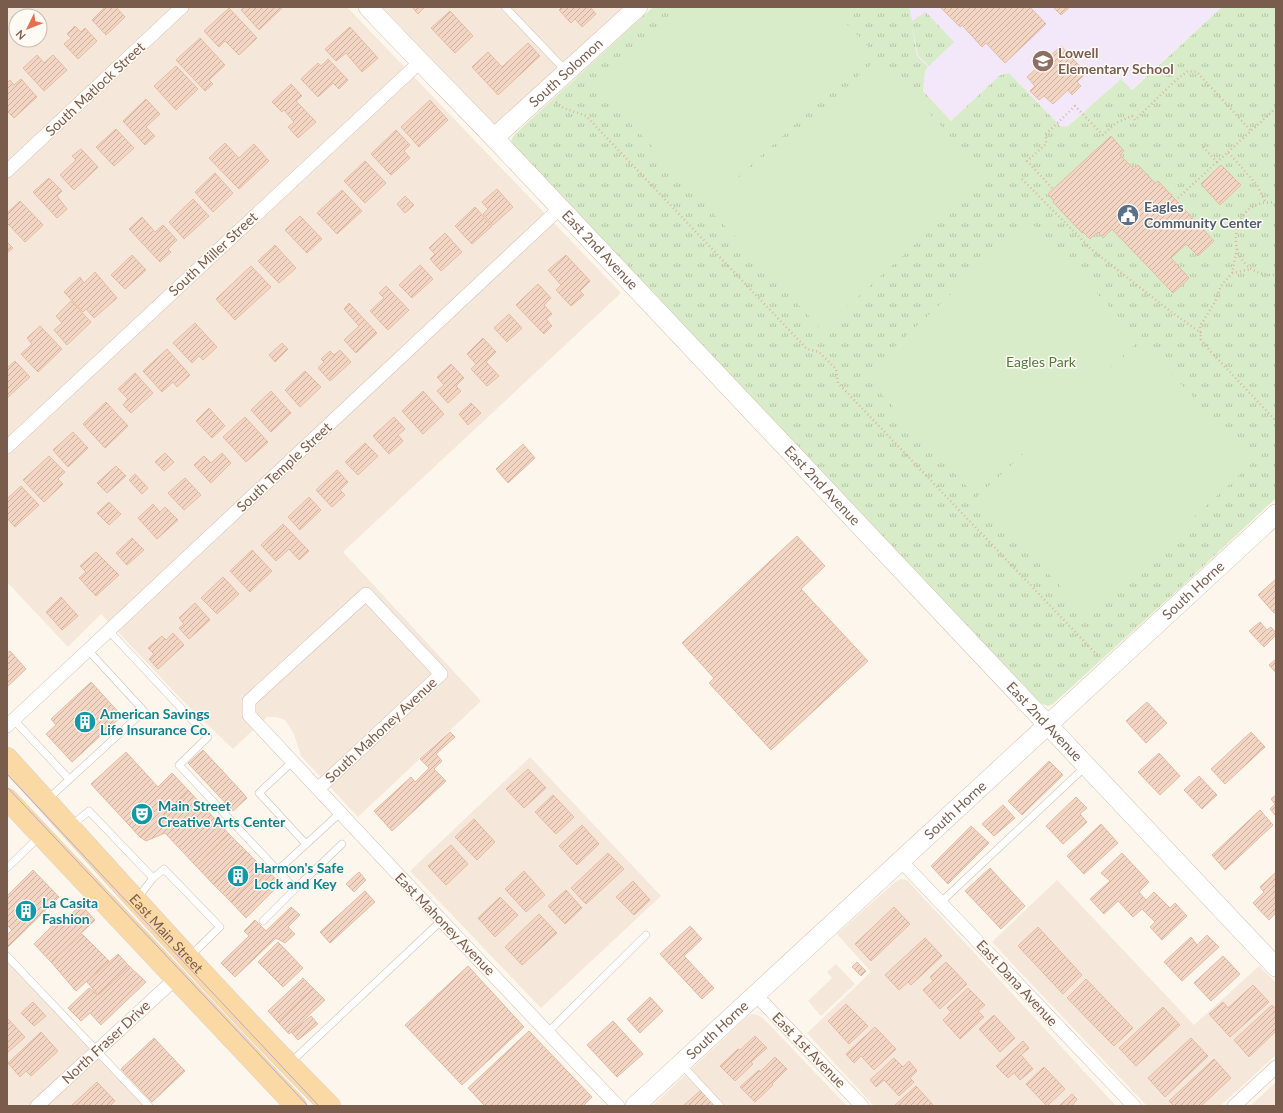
<svg xmlns="http://www.w3.org/2000/svg" width="1283" height="1113" font-family="Lato,sans-serif">
<defs>
<pattern id="grass-tufts" width="24" height="20" patternUnits="userSpaceOnUse"><rect width="24" height="20" fill="#d8ecc9"/><path d="M3 7l-1-3M5 7V3M7 7l1-3M15 17l-1-3M17 17v-4M19 17l1-3" fill="none" stroke="#b4c2a5"/></pattern>
<pattern id="building-hatch" width="6" height="6" patternUnits="userSpaceOnUse"><rect width="6" height="6" fill="#f3d5c3"/><path d="M-1 1l2-2M0 6l6-6M5 7l2-2" fill="none" stroke="#cab0a1"/></pattern>
</defs>
<rect width="100%" height="100%" fill="#fdf6ec"/>
<path fill="#f5e8da" fill-rule="evenodd" d="M7,7H347L621,293L343,552L481,701L358,817L301,756L294,734L285,720L276,717H267L233,749L183,701L101,614L68,647L7,582ZM16,16H40V40H16Z
M382,7H624L495,126Z
M530,757L661,896L541,1008L410,871Z
M901,879L907,880L1116,1106H874L807,1033L871,972L837,934L895,882Z
M1057,880L1194,1025L1259,966L1276,983V1055L1220,1106H1147L992,942Z
M7,961L146,1106H7Z
M836,964L855,984L821,1016L808,1001L832,978L827,972Z
M754,1014L762,1017L847,1106H652L749,1015Z
M1276,1082V1106H1250Z"/>
<path fill="#f3e8fa" d="M909,7H1222L1131,90L1121,79L1068,126L1061,127L1009,73L1000,75L951,121L923,91L925,70L928,67L917,56Z"/>
<path fill="url(#grass-tufts)" d="M653,7H909L912,21L926,12L954,42L929,66L918,55L912,26L917,56L928,67L925,71L923,91L951,121L1000,75L1009,73L1061,127L1068,126L1121,79L1132,90L1222,7H1276V498L1180,588L1053,704L1048,706L1040,703L514,147C510,142 511,139 515,134Z"/>
<path fill="#d8ecc9" d="M684,7H831L873,52L707,206L597,87Z
M878,58L988,177L822,330L712,212Z
M1030,221L1140,340L974,494L864,375Z
M1143,343L1253,462L1088,616L977,497Z"/>
<path fill="url(#building-hatch)" stroke="#e6bba3" d="M105,7H116L125,17L106,35L92,20Z
M245,7H282V8L259,30L241,10Z
M412,7H425L418,14Z
M562,7H590L596,14L582,27L575,19L571,23L559,10Z
M940,7H1030L1046,24L1005,63L986,43L982,47L962,25L960,27Z
M1053,7H1070L1061,15Z
M229,8L257,38L239,55L225,41L219,47L204,31Z
M450,11L473,36L455,53L431,28Z
M75,26L81,32L85,28L97,41L78,59L64,44L71,38L67,34Z
M350,27L378,58L362,72L346,53L336,61L325,49Z
M200,38L225,65L209,80L213,84L205,91L176,60Z
M528,43L540,56L498,95L472,67L488,52L502,67Z
M1061,46L1086,73L1077,82L1081,86L1072,95L1068,90L1053,104L1044,96L1039,100L1030,91L1035,86L1027,77Z
M37,55L44,63L53,55L67,70L44,91L23,68Z
M328,59L348,80L339,89L333,83L318,97L301,79L318,63L321,66Z
M176,66L198,89L176,110L154,86Z
M21,79L37,97L14,118L7,111V83L10,80L14,85Z
M291,84L302,96L296,101L316,122L298,138L288,127L294,122L284,110L282,112L272,102Z
M146,99L160,114L146,127L155,136L145,145L123,121Z
M430,100L448,120L419,147L401,127Z
M116,129L134,148L114,166L96,147Z
M396,130L410,145L404,151L410,158L391,175L371,154Z
M1111,136L1124,151L1120,155L1134,169L1138,165L1155,183L1158,181L1214,241L1198,256L1186,244L1171,258L1189,278L1173,293L1112,229L1103,238L1098,232L1090,239L1083,232L1082,233L1053,202L1054,201L1048,194Z
M225,143L239,158L254,144L269,161L239,189L209,158Z
M81,149L98,167L74,190L60,175L76,160L72,156Z
M365,161L386,183L365,203L344,181Z
M1221,165L1241,185L1220,205L1201,184Z
M215,173L233,193L213,212L195,192Z
M49,178L62,191L57,196L67,209L57,218L33,192Z
M497,189L513,207L493,225L483,214L488,209L482,202Z
M342,190L362,211L337,234L317,213Z
M405,196L414,205L405,213L397,204Z
M193,199L209,216L184,239L169,222Z
M20,201L43,225L25,242L7,223V213Z
M475,207L492,226L472,244L455,226Z
M300,216L322,239L307,253L285,230Z
M142,217L155,232L163,225L177,240L168,249L171,252L160,262L129,229Z
M445,233L462,252L441,271L430,259L435,254L429,248Z
M7,242L13,248L7,253Z
M275,245L296,268L279,283L258,261Z
M132,255L146,270L125,289L111,275Z
M566,255L590,281L580,291L584,295L571,306L556,290L561,285L548,270Z
M420,265L433,279L412,298L399,285Z
M251,266L271,287L235,320L216,299Z
M95,272L117,298L94,318L86,309L83,312L64,292L80,277L84,283Z
M538,284L551,298L544,305L552,314L546,319L552,326L544,334L516,305Z
M386,286L409,310L388,330L370,311L384,298L379,293Z
M71,301L91,322L67,345L54,330L62,323L56,316Z
M349,303L377,333L356,353L344,340L359,326L344,309Z
M509,314L522,328L507,342L494,328Z
M195,323L217,347L203,360L199,356L192,363L173,343Z
M40,326L62,349L38,372L21,354L32,344L27,338Z
M483,338L496,352L486,362L499,376L487,386L471,369L476,364L467,354Z
M282,343L288,349L275,362L269,355Z
M167,349L190,375L177,387L173,382L162,392L143,371Z
M340,350L351,362L330,381L318,368L324,362L321,359L330,351L334,355Z
M15,361L30,377L7,398V368Z
M451,364L464,378L456,386L461,391L448,403L437,391L444,385L437,377Z
M305,371L321,387L300,407L285,390Z
M135,373L153,393L131,413L123,405L128,399L118,389Z
M271,391L291,413L271,432L251,410Z
M423,391L444,414L423,434L402,411Z
M106,402L128,426L105,448L83,424Z
M471,403L481,413L468,425L459,414Z
M209,408L225,426L212,438L196,421Z
M245,417L268,442L246,462L223,437Z
M394,417L405,429L398,435L403,441L389,454L373,436Z
M73,432L88,448L68,467L53,450Z
M365,443L378,456L358,475L345,462Z
M523,444L535,458L508,483L496,469Z
M165,453L174,462L164,471L155,462Z
M222,453L231,463L211,483L194,465L204,456L211,463Z
M49,456L65,472L58,479L63,484L44,502L23,480Z
M116,466L126,476L107,493L97,483Z
M337,470L348,482L340,490L345,495L332,507L316,490Z
M135,474L148,488L142,494L129,480Z
M185,478L201,495L184,510L168,493Z
M21,486L39,505L15,527L7,518V499Z
M309,497L321,510L300,530L288,517Z
M109,502L121,514L109,525L97,513Z
M153,504L160,512L165,507L178,520L157,539L138,518Z
M283,524L309,551L299,560L289,549L276,561L261,545Z
M797,536L825,566L801,589L868,661L771,750L709,683L714,678L682,643Z
M132,538L144,550L127,565L116,553Z
M252,550L272,571L250,592L230,571Z
M96,552L119,575L96,596L79,578L86,572L80,566Z
M223,577L239,594L217,614L201,598Z
M1276,579V612L1274,613L1258,595Z
M61,597L78,616L62,630L46,612Z
M195,603L210,620L189,639L179,628L184,624L179,618Z
M1260,622L1267,630L1271,627L1276,633V635L1264,647L1249,631Z
M173,633L184,645L158,669L149,659L154,654L148,648L162,636L166,640Z
M10,651L26,669L7,687V653Z
M1276,659V673L1269,665Z
M91,682L122,716L72,762L46,734L56,725L51,719Z
M1147,702L1167,723L1146,743L1126,721Z
M450,732L455,737L436,754L442,761L434,769L446,781L392,831L374,811L411,777L415,782L429,768L420,759Z
M1251,732L1265,747L1225,784L1211,769Z
M203,750L242,792L247,798L233,811L188,763Z
M126,752L158,787L172,773L189,791L140,837L91,784Z
M1159,753L1180,776L1160,795L1138,772Z
M1049,761L1063,775L1022,815L1008,801Z
M528,769L546,788L524,808L506,789Z
M1199,776L1217,795L1202,809L1184,790Z
M189,791L229,834L196,866L165,833L146,841L140,837Z
M553,795L574,817L556,834L535,812Z
M1276,795V816L1270,809L1275,804L1271,799Z
M1076,797L1087,808L1080,814L1087,822L1063,844L1046,826Z
M1003,805L1015,818L994,836L982,824Z
M1260,810L1273,825L1225,870L1212,855Z
M474,819L495,842L477,860L455,837Z
M1101,824L1118,843L1084,874L1067,856Z
M582,825L599,844L577,865L559,846Z
M971,826L989,843L948,884L931,866Z
M229,834L246,851L213,884L196,866Z
M451,845L468,864L446,885L428,866Z
M246,851L263,868L231,902L213,884Z
M608,853L624,869L586,904L571,888Z
M1122,853L1149,882L1139,892L1146,900L1154,892L1170,908L1175,903L1187,916L1162,940L1150,927L1155,922L1142,909L1133,917L1118,901L1104,914L1090,899L1110,881L1101,873Z
M263,868L281,883L246,918L231,902Z
M990,868L1025,906L1001,929L965,891Z
M33,870L59,897L8,947L7,945V935L12,930L7,925V896Z
M524,871L545,895L526,912L505,889Z
M359,872L366,880L354,892L346,884Z
M1276,872V913L1269,920L1253,903L1264,892L1260,887Z
M633,881L650,900L634,915L616,897Z
M566,890L582,908L565,924L548,906Z
M365,891L375,902L330,943L320,932Z
M500,897L518,915L495,937L478,918Z
M81,905L95,920L51,962L34,944L55,923L58,926Z
M291,907L300,915L288,927L295,934L285,943L276,938L235,977L221,963L249,936L244,931L255,920L266,931Z
M894,907L910,924L871,961L855,944Z
M539,914L557,933L522,965L505,947Z
M690,926L702,939L684,956L714,988L702,999L660,954Z
M1038,927L1082,975L1063,994L1018,946Z
M82,934L109,961L76,991L51,962Z
M1207,935L1219,947L1182,981L1164,962L1191,937L1197,945Z
M925,938L942,956L911,985L908,982L899,990L885,975Z
M278,942L303,968L283,987L258,962Z
M118,954L129,966L98,995L87,982Z
M1223,956L1240,974L1211,1001L1194,983Z
M857,962L866,971L861,976L852,967Z
M946,962L967,984L940,1009L923,990L933,981L930,977Z
M129,966L146,982L101,1025L90,1013L81,1021L68,1008L89,988L98,995Z
M468,966L524,1027L462,1085L405,1025Z
M303,978L313,988L278,1022L268,1011Z
M1086,979L1133,1028L1114,1046L1067,998Z
M1253,985L1269,1002L1230,1037L1209,1014L1223,1002L1228,1008Z
M313,988L325,1000L289,1034L278,1022Z
M968,988L985,1005L978,1011L984,1017L960,1039L943,1020L951,1012L947,1008Z
M650,997L663,1011L640,1033L627,1019Z
M33,1002L46,1016L34,1026L21,1013Z
M846,1004L868,1026L849,1044L828,1021Z
M1272,1005L1276,1009V1031L1249,1057L1234,1040Z
M1163,1007L1180,1025L1136,1066L1119,1048Z
M994,1015L1015,1038L1000,1052L979,1029Z
M311,1016L318,1024L298,1040L291,1032Z
M7,1018L25,1037L7,1053Z
M613,1021L643,1054L617,1077L587,1045Z
M875,1027L896,1049L874,1070L861,1056L854,1063L846,1054Z
M529,1031L592,1097L583,1106H485L468,1088Z
M41,1032L58,1051L31,1076L26,1071L20,1077L8,1063Z
M755,1036L767,1048L751,1062L753,1064L735,1081L720,1066L738,1049L740,1050Z
M154,1038L185,1071L152,1102L121,1069Z
M1191,1038L1208,1056L1165,1097L1148,1078Z
M1023,1041L1029,1048L1021,1055L1033,1069L1020,1080L1014,1073L1008,1078L996,1066Z
M775,1057L787,1069L772,1084L773,1085L755,1102L740,1087L759,1070L760,1072Z
M894,1058L903,1067L909,1061L917,1071L910,1078L914,1082L899,1096L884,1080L876,1087L870,1080Z
M1214,1059L1231,1078L1201,1106H1174L1169,1101Z
M1044,1067L1065,1089L1047,1106L1026,1084Z
M97,1082L115,1101L110,1106H71Z
M916,1086L934,1106H894Z
M701,1090L716,1106H683Z
M1072,1094L1077,1099L1072,1106H1059Z"/>
<g fill="none" stroke-linecap="round" stroke-linejoin="round">
<g stroke="#d1beb0" stroke-width="8">
<path id="lane" d="M505,7L567,72
M109,631L208,737L179,765L295,889L342,844
M14,720L69,779
M292,762L259,793L306,844
M47,800L144,711L88,650
M71,826L89,811L153,878L164,869L220,927L190,956
M7,868L40,836
M278,870L340,813
M137,899L153,878
M941,902L1085,767
M263,921L295,889
M7,956L149,1106
M548,1032L646,935
M290,1063L442,920
M681,1064L720,1106"/>
</g>
<g stroke="#d1beb0" stroke-width="14">
<path id="street" d="M7,171L182,7
M7,447L420,62
M7,726L560,208
M318,789L441,674L366,594L249,701V715C371,846 494,977 618,1106
M900,860L1134,1106
M755,994L862,1106
M37,1106L175,979
M1234,1106L1276,1067"/>
</g>
<g stroke="#d6c0b0" stroke-width="20">
<g id="secondary">
<path id="s1" d="M368,7C410,52 454,96 497,141C757,415 1016,692 1276,967"/>
<path id="s2" d="M494,138L638,7"/>
<path id="s3" d="M635,1106L1276,514"/>
</g>
</g>
<g stroke="#dad1cd" stroke-width="22">
<g id="primary">
<path id="s4" d="M7,758C114,875 218,994 330,1106"/>
<path d="M7,799L296,1106"/>
</g>
</g>
<path stroke="#d9b8a5" stroke-width="2.5" stroke-dasharray="1 3" stroke-linecap="butt" d="M556,102C564,111 576,111 586,116L807,349L819,352L836,369L838,383L1099,657
M1203,147L1217,162L1228,152L1257,185L1266,203
M1228,152L1276,108
M1022,179L1091,249L1170,311L1201,333
M1052,188L1027,161L1046,144V134L1075,106L1103,135L1116,123L1132,116L1135,120L1176,80L1188,71L1197,72L1251,131
M1178,198L1217,162
M1276,203C1226,195 1219,277 1276,275
M1237,249L1232,273L1221,286L1215,302L1200,326L1201,340L1211,352L1276,421
M1232,273L1251,269"/>
<use href="#lane" stroke="#fff" stroke-width="7"/>
<use href="#street" stroke="#fff" stroke-width="13"/>
<use href="#secondary" stroke="#fff" stroke-width="19"/>
<use href="#primary" stroke="#fbd9a5" stroke-width="21"/>
<path stroke="#b9a8c9" stroke-width="1" d="M7,774L319,1106
M7,787L308,1106"/>
</g>
<defs>
<g id="school-disc" transform="scale(1.15)"><circle r="9.5" fill="#8d6e63" stroke="#fffaf3"/><path d="M0-5L7-2L0 1L-7-2ZM-4 1L0 2.5L4 1V4Q0 6-4 4Z" fill="#fff"/></g>
<g id="civic-disc" transform="scale(1.15)"><circle r="9.5" fill="#5c6f8a" stroke="#fffaf3"/><path d="M-.6-6.5H3V-4.5H.6V-3L4-1V1h2V6H-6V1h2V-1L-.6-3ZM-1.2 2.5V6h2.4V2.5Z" fill="#fff"/></g>
<g id="building-disc" transform="scale(1.15)"><circle r="9.5" fill="#0f9aa8" stroke="#fffaf3"/><path d="M-4-6H4V6H1V3H-1V6H-4ZM-2.5-4.3h1.7v1.8h-1.7ZM.8-4.3h1.7v1.8H.8ZM-2.5-1h1.7V.8h-1.7ZM.8-1h1.7V.8H.8Z" fill="#fff"/></g>
<g id="theatre-disc" transform="scale(1.15)"><circle r="9.5" fill="#0f9aa8" stroke="#fffaf3"/><path d="M-5-5.5Q0-4 5-5.5V0Q5 5 0 6Q-5 5-5 0ZM-3.3-2.5H-1v1.5H-3.3ZM1-2.5H3.3v1.5H1ZM-2.8 1Q0 5.5 2.8 1Z" fill="#fff"/></g>
</defs>
<g fill-rule="evenodd">
<use href="#school-disc" x="1043" y="61"/>
<use href="#civic-disc" x="1128" y="215"/>
<use href="#building-disc" x="85" y="722"/>
<use href="#theatre-disc" x="142" y="814"/>
<use href="#building-disc" x="238" y="876"/>
<use href="#building-disc" x="26" y="911"/>
</g>
<g text-anchor="middle" stroke-width="3" stroke-linejoin="round" paint-order="stroke">
<g font-size="14" font-weight="bold" fill="#785e54" stroke="#fffaf3" text-anchor="start">
<text x="1058" y="58">Lowell<tspan x="1058" dy="16">Elementary School</tspan></text>
</g>
<g font-size="14" fill="#7a5c4d" stroke="#fffaf3">
<text dy="5" stroke="none"><textPath href="#s2" startOffset="97">South Solomon</textPath></text>
<text transform="translate(95 89) rotate(-43)" y="5">South Matlock Street</text>
<text dy="5" stroke="none"><textPath href="#s1" startOffset="336">East 2nd Avenue</textPath></text>
<text transform="translate(213 254) rotate(-43)" y="5">South Miller Street</text>
<text transform="translate(284 467) rotate(-43)" y="5">South Temple Street</text>
<text dy="5" stroke="none"><textPath href="#s1" startOffset="660">East 2nd Avenue</textPath></text>
<text dy="5" stroke="none"><textPath href="#s3" startOffset="760">South Horne</textPath></text>
<text dy="5" stroke="none"><textPath href="#s1" startOffset="984">East 2nd Avenue</textPath></text>
<text transform="translate(381 730) rotate(-43)" y="5">South Mahoney Avenue</text>
<text dy="5" stroke="none"><textPath href="#s3" startOffset="436">South Horne</textPath></text>
<text transform="translate(445 924) rotate(46)" y="5">East Mahoney Avenue</text>
<text dy="5" stroke="none"><textPath href="#s4" startOffset="237">East Main Street</textPath></text>
<text transform="translate(1017 983) rotate(47)" y="5">East Dana Avenue</text>
<text dy="5" stroke="none"><textPath href="#s3" startOffset="112">South Horne</textPath></text>
<text transform="translate(106 1042) rotate(-43)" y="5">North Fraser Drive</text>
<text transform="translate(809 1050) rotate(46)" y="5">East 1st Avenue</text>
</g>
<g font-size="14" font-weight="bold" fill="#4e5e75" stroke="#fffaf3" text-anchor="start">
<text x="1144" y="212">Eagles<tspan x="1144" dy="16">Community Center</tspan></text>
</g>
<g font-size="14" fill="#537a41" stroke="#fffaf3">
<text x="1041" y="367">Eagles Park</text>
</g>
<g font-size="14" font-weight="bold" fill="#0d838f" stroke="#fffaf3" text-anchor="start">
<text x="100" y="719">American Savings<tspan x="100" dy="16">Life Insurance Co.</tspan></text>
<text x="158" y="811">Main Street<tspan x="158" dy="16">Creative Arts Center</tspan></text>
<text x="254" y="873">Harmon's Safe<tspan x="254" dy="16">Lock and Key</tspan></text>
<text x="42" y="908">La Casita<tspan x="42" dy="16">Fashion</tspan></text>
</g>
</g>
<rect width="1283" height="1113" fill="none" stroke="#7a5c4d" stroke-width="16"/>
<g transform="translate(28 28) rotate(227)"><circle r="19" fill="#fffaf3" stroke="#cabbb1"/>
<path d="M0-3L7 15L0 10L-7 15Z" fill="#e76f51"/>
<text y="-6" font-size="11" font-weight="bold" text-anchor="middle" fill="#7a5c4d">N</text>
</g>
</svg>
